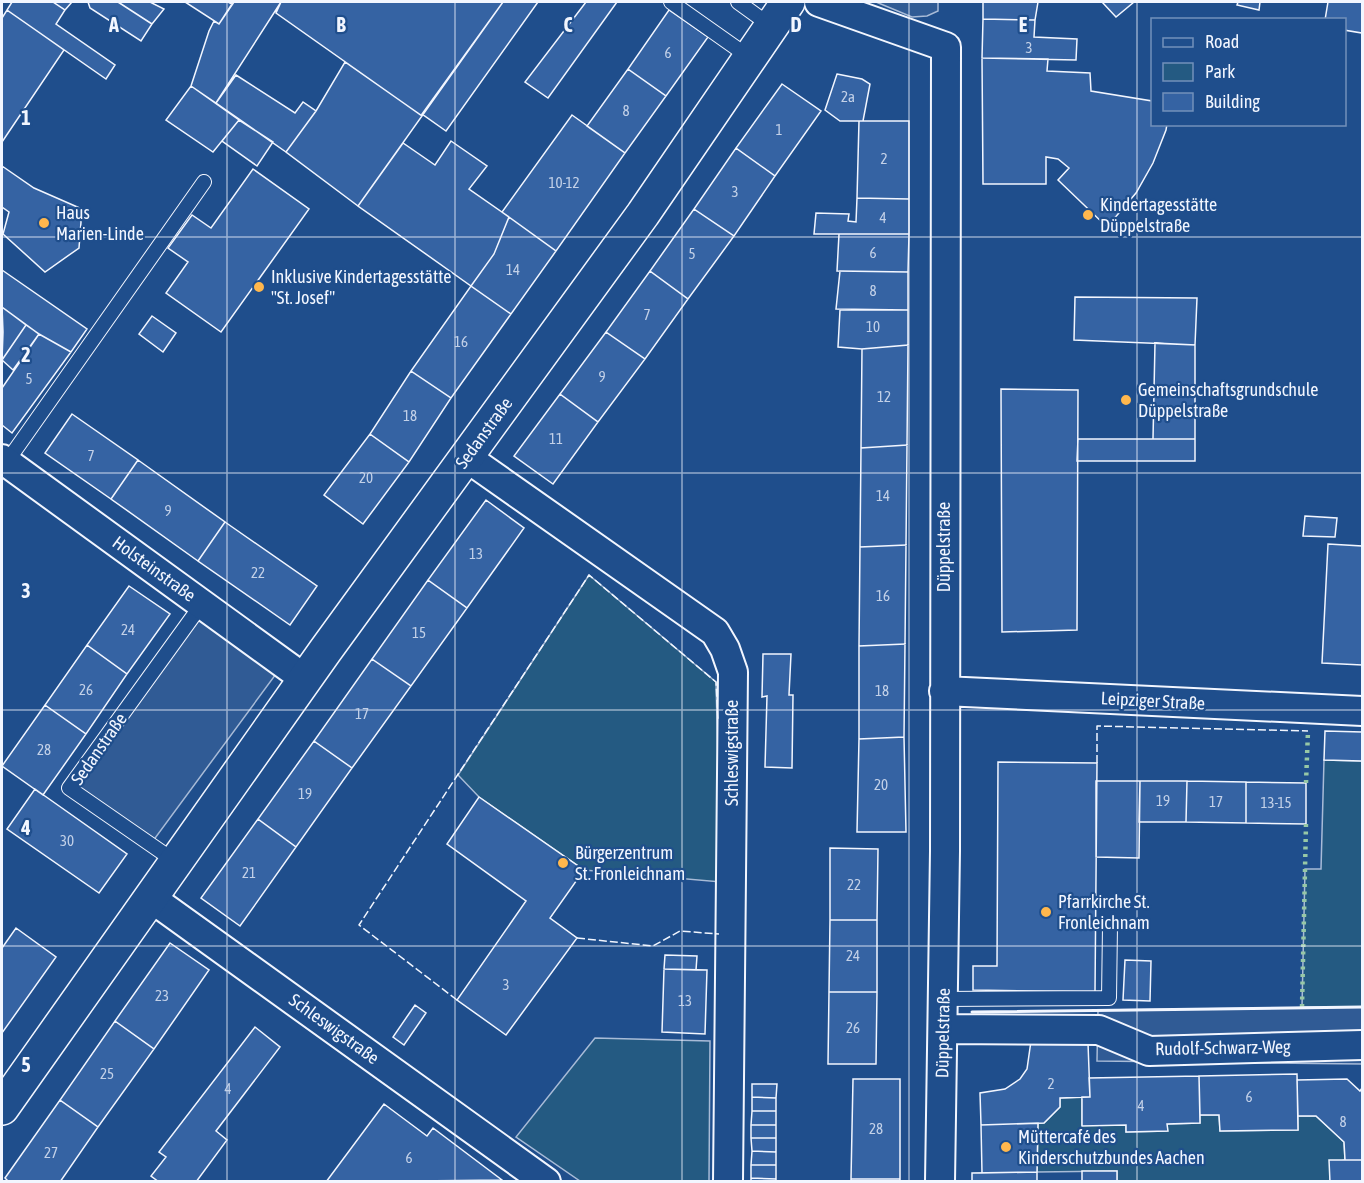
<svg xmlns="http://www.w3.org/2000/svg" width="1364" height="1183" font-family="'Asap Condensed',sans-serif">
<rect width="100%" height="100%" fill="#1f4e8c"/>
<path fill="#245a82" stroke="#a8bbd7" stroke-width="1.5" d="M589,575L716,682L721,882L584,870L479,797L458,775Z
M1324,760L1362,761V1007H1302L1305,869H1321Z
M595,1038L710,1041L709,1181H580L516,1137Z
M1082,1097V1125H1126V1132L1167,1131V1124L1200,1123V1115H1219L1220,1131L1298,1130V1116H1316L1344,1142L1345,1160L1330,1163V1181L1117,1182V1171L1037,1172L1038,1123H1044L1060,1107V1098Z"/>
<path fill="#305b95" stroke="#a8bbd7" stroke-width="1.5" d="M876,2H938V11L927,16L912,17Z
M193,616L276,674L150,845L69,788Z
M1362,1007V1064L1097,1061L1098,1010Z"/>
<path fill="#3563a3" stroke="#f2f6ff" stroke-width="1.5" d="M12,2H53L65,10L56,24L115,65L106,79L7,10Z
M53,2H72L65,10Z
M88,2H118L152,24L141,41L90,8Z
M118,2H150L164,9L152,24Z
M185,2H228L232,4L219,24Z
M234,2H281L216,103L191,86L209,31L214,21L219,24Z
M281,2H503L422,116L276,13Z
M503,2H538L446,131L422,114Z
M586,2H617L548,98L525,82Z
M983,2H1038L1035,20L983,19Z
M1102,2H1134L1116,17Z
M1238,2H1260L1259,10L1237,5Z
M1328,2H1362V33L1344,30V20H1325Z
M7,10L64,50L2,142V18Z
M669,10L708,37L666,96L628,69Z
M983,19L1035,20L1034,37L1077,39L1076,60L982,58Z
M982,58L1048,59L1047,71L1090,73L1091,91L1152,101V124H1167L1166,130L1153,163L1136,193L1107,227L1058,180L1069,168L1058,159L1046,157V184H983Z
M345,62L422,116L358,206L286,152L316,111Z
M628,69L666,96L625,153L587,126Z
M837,74L862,79L870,84L863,121H840L825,110Z
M236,75L295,113L303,102L316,111L286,152L216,103Z
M782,84L821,111L775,176L736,148Z
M191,86L239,120L213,152L166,120Z
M572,115L625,153L556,251L502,212Z
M239,120L273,142L257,166L222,141Z
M859,121H909V199L857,198Z
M451,141L487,166L469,189L509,217L494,254L471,286L358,206L403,143L435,165Z
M736,148L775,176L734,236L694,209Z
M2,166L34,188L82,209L79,248L45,272L3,234L9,212L2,207Z
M253,169L309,209L221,332L166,293L188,262L168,248L192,215L211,228Z
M857,198L909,199V234H814L816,213L849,214L848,221L856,222Z
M694,209L734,236L688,299L650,271Z
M509,217L556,251L511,314L471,286L494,254Z
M839,234H909L908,272L837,271Z
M2,270L87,329L71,352L39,334L2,307Z
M650,271L688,299L645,359L606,332Z
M840,271L908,272V310L836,309Z
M471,286L511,314L451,398L411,371Z
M1075,297L1197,298L1195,345L1074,340Z
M2,307L26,325L2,360L3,332Z
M840,310H908V345L862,349L838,347Z
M152,316L176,333L163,352L139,334Z
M26,325L39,334L13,370L2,360Z
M606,332L645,359L598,422L560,394Z
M39,334L71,352L12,433L2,425V388Z
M1155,343L1195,345V439H1153Z
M908,345L907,445L861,448L862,349Z
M411,371L451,398L409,462L370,434Z
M1001,389L1078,390L1077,630L1002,632Z
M560,394L598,422L553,484L514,456Z
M72,414L138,460L111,499L45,453Z
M370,434L409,462L363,524L324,495Z
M1078,439H1195V461H1077Z
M907,445L906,545L860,547L861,448Z
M138,460L225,522L198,561L111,499Z
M486,500L524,528L467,608L428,580Z
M1305,516L1337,518L1335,537L1303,536Z
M225,522L317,586L290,625L198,561Z
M1328,544L1362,546V665L1322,663Z
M906,545L905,644L859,646L860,547Z
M428,580L467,608L411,686L372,659Z
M129,586L170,614L127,674L87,645Z
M905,644L904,737L859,739V646Z
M87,645L127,674L86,734L45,705Z
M763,654H791L789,695H793L792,768L765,767L767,696L762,697Z
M372,659L411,686L352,768L314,741Z
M45,705L86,734L43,795L2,766Z
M1325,731L1362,732V761L1324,760Z
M904,737L906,832H857L859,739Z
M314,741L352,768L296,847L258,819Z
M998,762L1097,763L1095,992L973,990V966H997Z
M1096,781H1140L1139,858L1096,857Z
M1140,781H1187L1186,822H1139Z
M1187,781L1246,782V823L1186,822Z
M1246,782L1306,783V824L1246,823Z
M35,789L127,854L99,893L7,829Z
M479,797L584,870L550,918L577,938L506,1035L457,1000L526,901L447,844Z
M258,819L296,847L240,926L201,898Z
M830,848L878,849L877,920H830Z
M830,920H877V992H829Z
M16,928L56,957L2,1033V948Z
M170,943L209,970L154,1049L115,1021Z
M665,955L697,956L696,970L664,969Z
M1125,960L1151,961L1150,1001L1123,1000Z
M664,969L707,970L705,1034L662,1032Z
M829,992H877L876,1064H828Z
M415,1005L426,1013L404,1045L393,1037Z
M115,1021L154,1049L98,1127L60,1100Z
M255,1027L280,1047L216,1131L227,1140L196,1182H159L151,1176L166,1157L159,1152Z
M1031,1041L1088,1043L1090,1097L1060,1098V1107L1044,1123L981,1125L980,1093L1005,1089L1020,1079L1027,1069Z
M1297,1074L1298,1130L1220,1131L1219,1115H1200L1199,1076Z
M1199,1076L1200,1123L1167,1124L1168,1131L1126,1132V1125L1082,1126V1097H1090L1089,1078Z
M853,1079H900V1179H851Z
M1347,1079L1360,1091L1362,1088V1160H1345L1344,1142L1316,1116H1298L1297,1080Z
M752,1084H777L776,1098L752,1097Z
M752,1097L776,1098V1111H752Z
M60,1100L98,1127L60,1182H9L5,1178Z
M384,1104L427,1136L433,1128L502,1180L326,1182Z
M752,1111H776V1125H751Z
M1038,1123L1037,1172L982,1173L981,1125Z
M751,1125H776V1138H751Z
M751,1138H776V1152L752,1151Z
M752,1151L776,1152V1165H751Z
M1329,1160H1362V1182H1330Z
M751,1165H776V1179L751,1178Z
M1082,1171H1117V1182H1082Z
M1037,1172V1182H972V1173Z
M751,1178L776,1179V1182H751Z
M851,1179H900V1182H851Z"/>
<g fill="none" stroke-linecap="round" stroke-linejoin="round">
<g stroke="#f2f6ff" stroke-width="16">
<path id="service" d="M671,2L749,57
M738,2L771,26
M6,463L204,182
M176,862L69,788L202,604
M944,999L1109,998L1110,926"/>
</g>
<g stroke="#f2f6ff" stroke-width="32">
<path id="minor" d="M819,2L946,47L945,851L940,1182
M466,457L715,632L725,649L733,672L728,1182
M2,459L305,679
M944,691L1362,711
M151,898L546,1182
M944,1029L1099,1030L1149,1051L1362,1045"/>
</g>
<g stroke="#f2f6ff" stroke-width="36">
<path id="tertiary" d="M2,1108L325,651L643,214L788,2"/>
</g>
<use href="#service" stroke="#1f4e8c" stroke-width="14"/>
<use href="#minor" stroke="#1f4e8c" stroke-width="28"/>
<use href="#tertiary" stroke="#1f4e8c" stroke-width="33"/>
<path stroke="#97c8a6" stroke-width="4.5" stroke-dasharray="3 4.5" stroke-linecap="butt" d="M1306,783L1308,731
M1302,1007L1306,824"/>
<path stroke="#f2f6ff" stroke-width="1.5" stroke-dasharray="8 3" stroke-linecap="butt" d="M1097,763V726L1308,731
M577,938L653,946L680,931L719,934
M457,1000L359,925L589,575L716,682L718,721"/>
<path stroke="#f2f6ff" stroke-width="3" d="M972,1012L1362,1007"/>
</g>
<path fill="none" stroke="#f2f6ff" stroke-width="1.5" stroke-opacity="0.55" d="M227,2V1182M455,2V1182M682,2V1182M909,2V1182M1137,2V1182M2,237H1362M2,473H1362M2,710H1362M2,946H1362"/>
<g fill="#ffb74d" stroke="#1f4e8c" stroke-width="2">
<circle cx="1088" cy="215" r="6"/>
<circle cx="44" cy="223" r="6"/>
<circle cx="259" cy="287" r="6"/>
<circle cx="1126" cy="400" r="6"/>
<circle cx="563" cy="863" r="6"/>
<circle cx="1046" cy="912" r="6"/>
<circle cx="1006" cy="1147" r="6"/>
</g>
<g text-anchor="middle" stroke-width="4.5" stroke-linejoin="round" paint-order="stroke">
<g font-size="15" fill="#c3d1e8">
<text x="1029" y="53">3</text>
<text x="668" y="58">6</text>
<text x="848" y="102">2a</text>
<text x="626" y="116">8</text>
<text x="779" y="135">1</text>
<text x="884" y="164">2</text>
<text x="564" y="188">10-12</text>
<text x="735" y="197">3</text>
<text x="883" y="223">4</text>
<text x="873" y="258">6</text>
<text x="692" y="259">5</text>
<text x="513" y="275">14</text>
<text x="873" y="296">8</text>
<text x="647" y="320">7</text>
<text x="873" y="332">10</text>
<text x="461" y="347">16</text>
<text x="602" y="382">9</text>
<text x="29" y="384">5</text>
<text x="884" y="402">12</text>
<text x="410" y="421">18</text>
<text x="556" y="444">11</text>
<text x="91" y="461">7</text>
<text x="366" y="483">20</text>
<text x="883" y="501">14</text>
<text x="168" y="516">9</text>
<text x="476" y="559">13</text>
<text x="258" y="578">22</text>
<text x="883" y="601">16</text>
<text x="128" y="635">24</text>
<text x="419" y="638">15</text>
<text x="86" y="695">26</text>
<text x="882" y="696">18</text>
<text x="362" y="719">17</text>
<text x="44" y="755">28</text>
<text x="881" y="790">20</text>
<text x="305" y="799">19</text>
<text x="1163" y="806">19</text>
<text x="1216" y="807">17</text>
<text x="1276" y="808">13-15</text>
<text x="67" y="846">30</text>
<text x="249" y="878">21</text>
<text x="854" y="890">22</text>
<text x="853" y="961">24</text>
<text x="506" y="990">3</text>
<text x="162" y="1001">23</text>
<text x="685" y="1006">13</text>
<text x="853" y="1033">26</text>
<text x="107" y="1079">25</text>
<text x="1051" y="1089">2</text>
<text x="228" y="1094">4</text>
<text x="1249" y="1102">6</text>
<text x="1141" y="1111">4</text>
<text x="1343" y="1127">8</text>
<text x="876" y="1134">28</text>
<text x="51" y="1158">27</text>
<text x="409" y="1163">6</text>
</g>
<g font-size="18" fill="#f2f6ff" stroke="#1f4e8c" text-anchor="start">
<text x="1100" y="211">Kindertagesstätte<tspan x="1100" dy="21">Düppelstraße</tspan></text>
<text x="56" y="219">Haus<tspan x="56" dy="21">Marien-Linde</tspan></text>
<text x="271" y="283">Inklusive Kindertagesstätte<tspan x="271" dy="21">"St. Josef"</tspan></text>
<text x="1138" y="396">Gemeinschaftsgrundschule<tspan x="1138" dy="21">Düppelstraße</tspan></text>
<text x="575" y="859">Bürgerzentrum<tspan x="575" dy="21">St. Fronleichnam</tspan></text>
<text x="1058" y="908">Pfarrkirche St.<tspan x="1058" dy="21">Fronleichnam</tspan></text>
<text x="1018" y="1143">Müttercafé des<tspan x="1018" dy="21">Kinderschutzbundes Aachen</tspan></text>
</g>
<g font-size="18" fill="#f2f6ff" stroke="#1f4e8c">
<text transform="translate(484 433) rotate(-54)" y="6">Sedanstraße</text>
<text transform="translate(944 547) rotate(-90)" y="6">Düppelstraße</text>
<text transform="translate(154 569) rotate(36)" y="6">Holsteinstraße</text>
<text transform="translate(1153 701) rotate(3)" y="6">Leipziger Straße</text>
<text transform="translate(99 749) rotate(-55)" y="6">Sedanstraße</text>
<text transform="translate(732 753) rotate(-90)" y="6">Schleswigstraße</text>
<text transform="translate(334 1029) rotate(36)" y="6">Schleswigstraße</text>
<text transform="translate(943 1033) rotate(-89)" y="6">Düppelstraße</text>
<text transform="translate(1223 1048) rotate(-1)" y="6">Rudolf-Schwarz-Weg</text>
</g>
</g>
<g font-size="20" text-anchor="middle" font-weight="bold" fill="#f2f6ff" stroke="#1f4e8c" stroke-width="4.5" stroke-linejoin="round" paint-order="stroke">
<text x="114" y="32">A</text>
<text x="341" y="32">B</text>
<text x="568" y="32">C</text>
<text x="796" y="32">D</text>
<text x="1023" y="32">E</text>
<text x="26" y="125">1</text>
<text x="26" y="362">2</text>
<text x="26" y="598">3</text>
<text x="26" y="835">4</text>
<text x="26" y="1072">5</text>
</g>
<rect width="1364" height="1183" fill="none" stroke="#f2f6ff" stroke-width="6"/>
<rect x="1151" y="18" width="195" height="108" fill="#1f4e8c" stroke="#7391ba" stroke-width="1.5"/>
<rect x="1163" y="38" width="30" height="9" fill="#1f4e8c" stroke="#7391ba" stroke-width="1.5"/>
<text x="1205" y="48" font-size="18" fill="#f2f6ff">Road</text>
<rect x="1163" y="63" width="30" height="18" fill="#245a82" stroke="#7391ba" stroke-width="1.5"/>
<text x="1205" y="78" font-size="18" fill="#f2f6ff">Park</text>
<rect x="1163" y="93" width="30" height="18" fill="#3563a3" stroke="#7391ba" stroke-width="1.5"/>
<text x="1205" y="108" font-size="18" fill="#f2f6ff">Building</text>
</svg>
